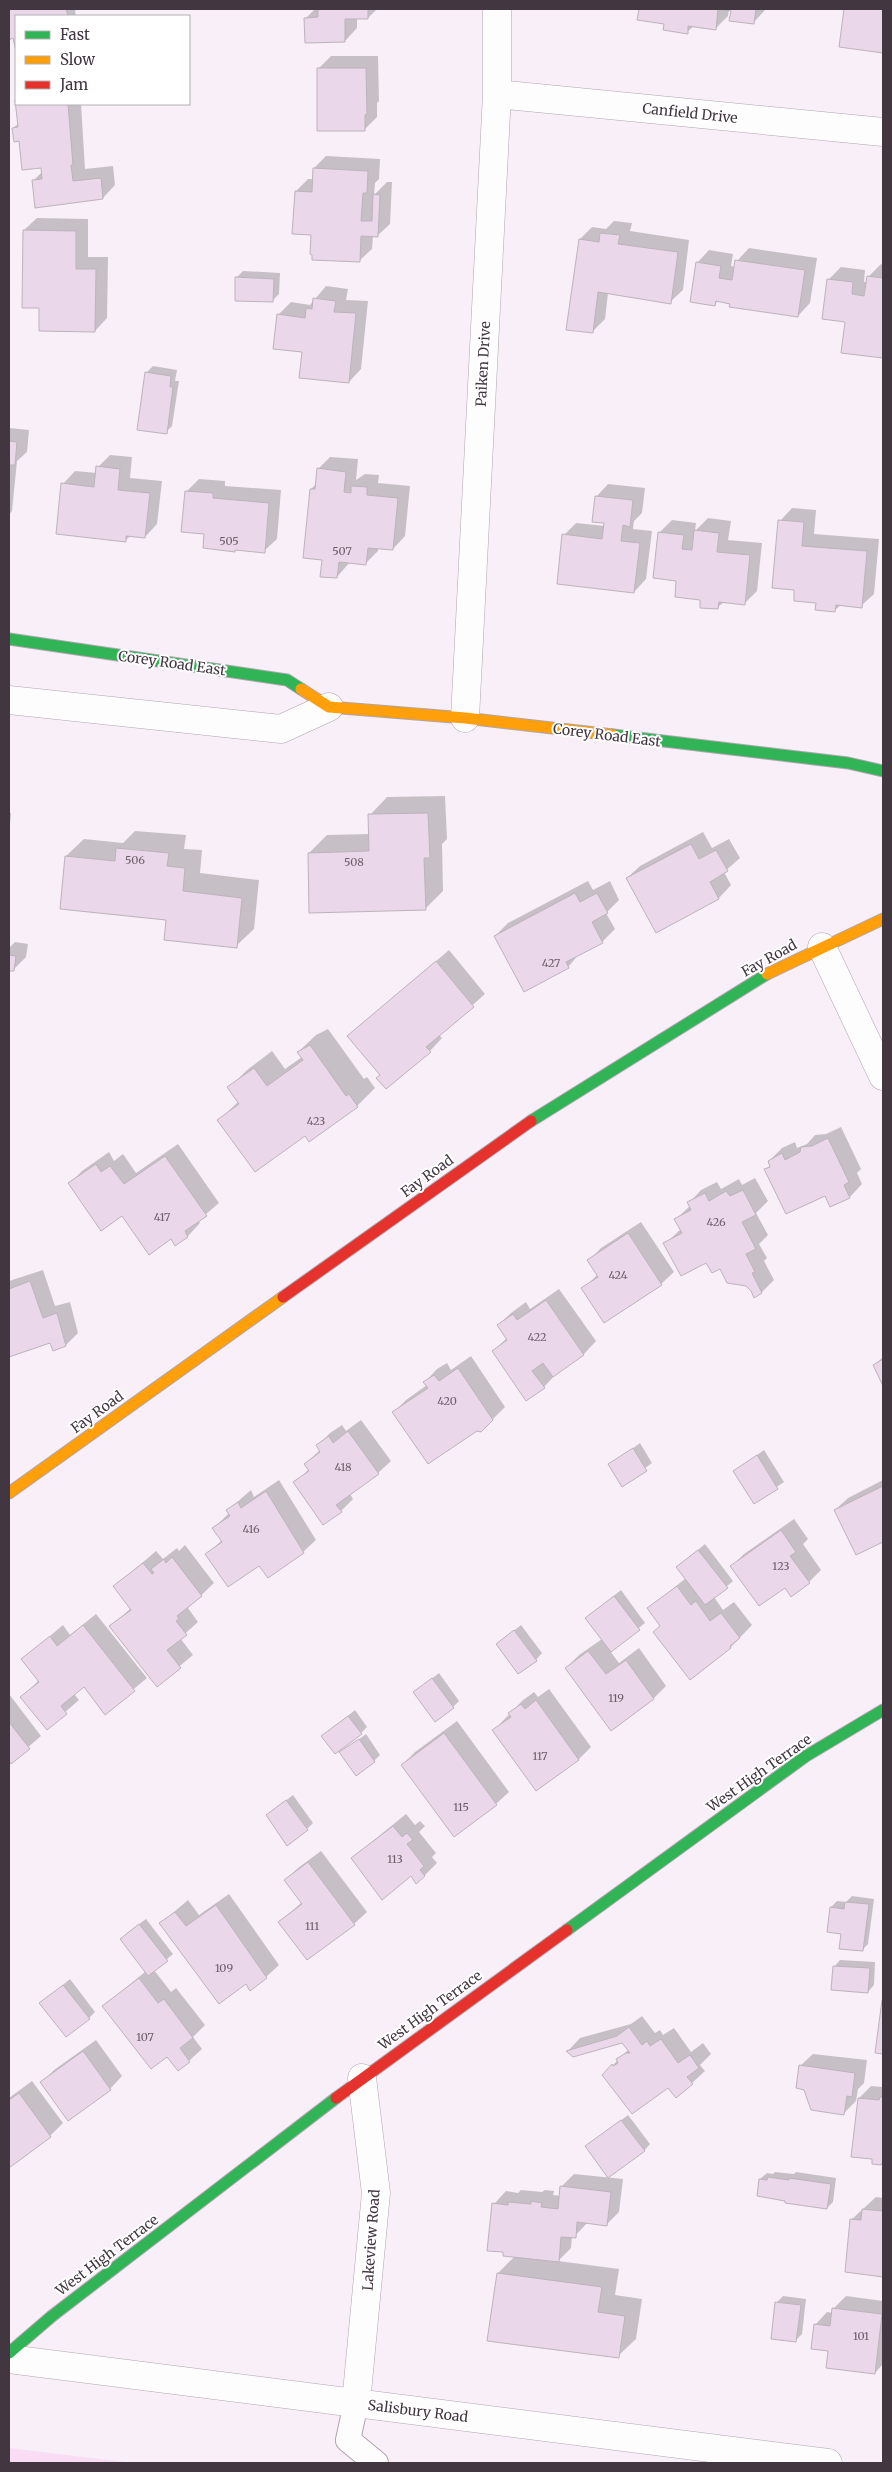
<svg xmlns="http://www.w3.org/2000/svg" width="892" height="2472" font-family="Merriweather,serif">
<rect width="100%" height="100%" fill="#f9eff8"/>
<path fill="#f8ddf5" d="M9,2448L133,2463H9Z"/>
<path fill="#0003" d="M9,9H77L75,11L76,16H16V47L14,37L9,38Z
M315,9H377L368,18H357V28L345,41L306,18Z
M640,9H766L753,23L729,9L728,16L715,29L694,26L687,32L665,23L639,19Z
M846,9H883V51L840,46Z
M331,56H378L379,101L377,103V117L364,130L318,69Z
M17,104H81L85,169L113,166L115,185L103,198L34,180L42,172V167L20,140L13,128L19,123Z
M326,156L380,159L379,179L375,183L374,195L387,182H392L390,224L377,236H373L372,249L359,261L312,234L296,191L308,179H313L314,168Z
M37,218L88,219V257H108L107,318L95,331L41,307L24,230Z
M614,221L632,223L630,231L689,240L683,290L670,302L608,293L605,319L592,332L580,239L592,227L606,229Z
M749,248L817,258L810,303L798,316L719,300L714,305L697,263L709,250L733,254L731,266L736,267L737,261Z
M881,264L883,265V357L842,352L846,321L828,280L841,267L865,270L864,282H867L868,277Z
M243,271L280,273L279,294L273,300L237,277Z
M326,286L348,289L346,300L368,301L361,369L349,382L303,351L278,315L291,302L310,305Z
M153,366L177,370L175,381H179L172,426L166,432L147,372Z
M9,428L29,430L27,452L17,461L12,511L9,515Z
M110,455L132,457L130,478L162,481L157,524L145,537L131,535L125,541L63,484L75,471L97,473L98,467Z
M330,457L358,459L356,480L365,474L379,475L378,483L410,486L405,536L393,549L378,547V551L365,564L350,562L337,577L323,559L311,489L316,484L318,469Z
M199,479L225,481V486L281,490L277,539L264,551L236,549L235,551L206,533L186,492Z
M608,484L645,488L642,513L634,521L633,529L652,531L646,579L634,592L564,535L576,523L605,526L596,497Z
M792,508L816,510L814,534L879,539L874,594L861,606L841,605L835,610L796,589L780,521Z
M708,518L731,521L728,540L762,543L757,591L744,604L724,602L717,608L678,580L659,533L672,520L696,523L695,531Z
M445,796L447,839L442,844L443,891L425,909L309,853L327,835L370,834V815L387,797Z
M9,813H11L9,836Z
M135,831L186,835L184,849L202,850L200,873L259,880L254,929L236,946L167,918L66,856L84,839L123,843Z
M703,832L712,848L729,839L740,858L724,872L731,885L719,898L656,931L627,878L640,866Z
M588,881L593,890L610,881L619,900L606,913L615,929L602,942L580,953L568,967L495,936L508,923Z
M15,942L28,944L26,957L13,970L9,969V948Z
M449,950L485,994L439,1035L442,1038L430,1051L386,1087L381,1075L349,1036Z
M328,1029L364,1079L367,1077L375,1088L357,1106L309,1140L305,1135L219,1120L239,1101L229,1088L247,1070L272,1051L285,1069L302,1057L298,1052L316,1035Z
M841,1127L861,1169L857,1173L862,1184L850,1197L831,1206L825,1194L766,1170L771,1164L769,1161L782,1148L795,1142L797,1148L807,1144L815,1135L826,1134Z
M178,1144L219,1203L198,1221L200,1223L188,1236L176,1244L171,1238L122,1214L70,1183L82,1171L109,1152L114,1161L123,1154L136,1173Z
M755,1178L768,1201L756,1213L768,1235L759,1244L767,1258L764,1261L774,1280L762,1292L752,1290L720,1267L665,1244L681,1229L676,1219L690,1206L689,1203L701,1190L717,1182L721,1189L739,1179L742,1185Z
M641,1222L674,1272L661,1284L583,1289L598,1274L588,1261L601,1248Z
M43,1270L55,1306L70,1302L78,1333L66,1345L51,1342L9,1356V1281Z
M559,1289L596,1341L584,1354L556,1374L544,1387L493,1351L507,1338L498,1325L511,1313L526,1302L530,1309Z
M471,1356L505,1407L481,1431L394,1412L406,1400L427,1385L425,1382L437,1369L447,1363L451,1370Z
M883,1357V1383L874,1365Z
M361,1420L391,1461L378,1473L350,1494L353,1499L341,1511L295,1483L309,1469L305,1464L320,1450L317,1446L330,1433L342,1425L346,1431Z
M640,1443L652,1463L622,1485L610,1465Z
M764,1450L784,1482L754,1502L734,1471Z
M279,1480L316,1540L303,1552L260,1564L207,1554L222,1540L214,1528L229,1513L228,1510L251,1490L254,1497Z
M883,1480V1540L856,1554L835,1510L848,1498Z
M794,1519L808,1539L803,1544L821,1570L809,1582L785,1586L732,1566L744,1554Z
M705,1544L733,1581L714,1597L723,1610L734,1602L752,1625L731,1647L690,1678L661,1626L648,1609L686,1578L677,1567Z
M185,1545L214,1583L188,1608L198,1622L180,1638L193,1655L157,1685L111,1626L131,1608L114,1587L156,1551L163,1559L177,1548L179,1551Z
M621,1590L645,1623L610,1651L619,1663L639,1648L666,1686L654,1698L611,1729L566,1668L579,1655L602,1639L586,1618Z
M96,1614L147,1678L105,1713L84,1686L74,1694L79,1700L47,1728L22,1697L39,1680L23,1659L63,1625L70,1635Z
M521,1625L542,1653L536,1660L497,1644Z
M439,1673L459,1701L453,1707L415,1692Z
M549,1689L591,1747L579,1759L537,1790L493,1731L522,1701L534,1692L538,1697Z
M9,1694L41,1736L11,1762L9,1759Z
M355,1710L367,1727L361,1733L323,1736Z
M457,1721L509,1792L496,1804L454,1835L402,1765L415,1752Z
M366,1734L380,1755L374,1761L341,1753Z
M293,1795L313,1823L307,1829L267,1815Z
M406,1814L415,1825L420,1821L425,1826L419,1832L436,1853L432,1857L437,1863L424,1876L411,1874L352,1858Z
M321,1851L367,1912L354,1924L308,1959L280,1922L302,1902L285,1880L298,1868Z
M229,1894L279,1965L266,1977L246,1982L161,1923L188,1900L199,1915Z
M852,1896L874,1899L868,1944L862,1950L843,1933L831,1907L837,1901L846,1902Z
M146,1919L173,1954L154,1970L171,1992L176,1988L205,2025L193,2037L202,2049L179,2070L168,2055L104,2006L146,1971L127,1933Z
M840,1960L875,1962L874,1985L868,1992L834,1967Z
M70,1979L95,2012L89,2018L41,2003Z
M883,2000V2052H877Z
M642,2016L655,2033L660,2030L663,2035L674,2028L691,2052L703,2043L711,2054L700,2065L705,2071L692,2083L669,2086L603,2075L629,2049L623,2041L568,2051L580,2038L631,2024Z
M96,2040L122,2076L110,2089L42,2082L54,2070Z
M813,2054L867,2060L864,2083L858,2089L856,2101L844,2113L800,2066Z
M32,2081L63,2123L50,2136L9,2166V2098Z
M871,2086L883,2087V2161L881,2164L859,2098Z
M628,2115L650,2144L644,2151L587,2146Z
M775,2172L794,2174L796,2172L836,2178L833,2202L827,2208L760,2179L767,2173L773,2174Z
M574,2174L623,2179L619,2212L607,2224L588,2222L575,2236H572L571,2248L558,2261L619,2269L615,2295L642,2299L636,2339L618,2356L489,2340L498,2273L515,2256L494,2204L506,2191L518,2193L521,2190L542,2192L545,2190L554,2191L553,2195L561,2196V2187Z
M876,2197L883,2198V2276L846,2271L852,2219Z
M783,2296L806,2299L802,2334L796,2340L777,2302Z
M846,2296L883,2301V2364L875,2373L829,2350L815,2325L827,2312L833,2313V2309Z"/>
<path fill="#ead7e9" stroke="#bdb3bc" d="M9,9H66L68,16H16V52L13,38L9,40Z
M290,9H368V19H345V42L305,43L304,18L318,17V9Z
M639,9H718L716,30L688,26V34L663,30L664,24L637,20Z
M719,9H756L754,24L729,21L731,11Z
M844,9H883V53L839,47Z
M317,68H366L367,114L365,115V131H317Z
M15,100L16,104H68L73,165H71L73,181L101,178L103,199L35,208L32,180L42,179L41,168L22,170L19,141L14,142L12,128L18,127Z
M313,168L368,171L367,193H363L361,221H372L373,194L380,195L378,237L361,236L360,262L312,260V255L310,254L311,235L292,234L295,191L312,192Z
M23,230L76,231V269H96L95,332L39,331V308H22Z
M600,233L620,235L618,244L678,252L671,304L598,292L593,333L566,330L579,239L599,242Z
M735,260L805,270L798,317L729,307L730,304L716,301L715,306L690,302L696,262L721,266L719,278L732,280Z
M867,276L883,278V358L841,353L845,322L822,319L827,279L853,282L852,294L864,296Z
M235,277L274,279L273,302L235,301Z
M313,298L336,301L334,312L356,313L349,383L299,378L302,352L273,349L277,314L305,318L306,308L312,309Z
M145,372L171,376L170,387H173L167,434L137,430Z
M9,441L17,442L15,465H9Z
M96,466L120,469L118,490L150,493L145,538L126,536V542L56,534L61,483L94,487Z
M317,468L346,472L344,492L351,493V486L367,487V495L398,498L393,550L368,548L366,565L339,562L337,578L320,577L322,560L303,558L310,489H315Z
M185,491L213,493V498L269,503L265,553L235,550V552L203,548L204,534L181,532Z
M595,496L633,500L630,527L623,525L621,541L640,543L634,593L557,584L562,534L602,539L604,523L592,522Z
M778,520L804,522L802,546L867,551L862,608L836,605L835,612L815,610L816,603L794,601V590L772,588Z
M694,530L719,533L717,552L750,555L745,605L719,602L718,609L700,608V600L675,597L676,581L653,578L658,532L684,535L682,549L692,550Z
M428,813L430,858H424L426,910L309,913L308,853L369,851L368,814Z
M691,844L699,859L716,850L728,871L710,882L719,899L656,933L626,878Z
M116,848L169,853L167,866L185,868L183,891L242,898L237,948L164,940L166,920L60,909L65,856L115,861Z
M575,893L580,902L597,893L608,913L592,922L603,943L566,962L569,968L524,992L494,936Z
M9,955L16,956L14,971H9Z
M436,961L474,1007L426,1047L431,1052L386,1089L376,1078L380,1075L347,1036Z
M310,1045L346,1096L349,1094L358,1107L309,1142L305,1136L255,1172L217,1120L239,1104L227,1087L254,1068L267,1086L303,1060L297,1052Z
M828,1138L849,1182L844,1185L850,1198L830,1207L825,1196L786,1214L764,1169L770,1167L768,1161L782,1153L785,1160L800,1152L801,1147L812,1146Z
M165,1156L207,1216L185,1231L188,1237L175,1246L171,1239L149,1255L122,1216L101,1231L68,1183L96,1164L101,1172L110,1166L124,1184Z
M743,1190L756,1215L742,1222L756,1249L746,1254L755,1272L752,1273L762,1293L754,1298L751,1291L746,1286L727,1283L720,1269L712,1273L706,1263L681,1276L663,1243L682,1233L674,1219L691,1210L687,1202L705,1193L709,1201L726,1191L730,1196Z
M628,1233L662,1285L604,1323L581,1288L598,1277L587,1260Z
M30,1281L43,1318L57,1313L66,1346L53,1351L50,1343L9,1357V1289Z
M546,1300L584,1355L553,1377L543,1363L532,1371L545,1388L526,1401L492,1351L507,1340L497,1325L513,1314L517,1320Z
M883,1359V1386L873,1365Z
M458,1368L493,1420L481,1432L477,1431L428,1464L392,1412L428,1388L423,1382L434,1375L439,1381Z
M348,1431L379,1474L336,1505L342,1512L323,1525L293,1482L309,1471L304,1464L320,1452L316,1445L329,1436L333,1443Z
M633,1448L647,1471L622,1487L608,1464Z
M757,1455L778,1489L754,1504L733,1471Z
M883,1486V1542L856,1555L834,1510Z
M266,1491L304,1553L268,1578L259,1566L228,1587L205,1554L222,1542L212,1528L230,1516L226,1510L238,1502L241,1508Z
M781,1530L796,1552L790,1556L810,1583L791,1597L785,1588L759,1606L730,1566Z
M698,1550L728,1588L705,1605L676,1567Z
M172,1557L202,1596L177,1616L179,1619L176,1621L187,1635L167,1650L181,1668L157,1687L109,1626L131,1610L113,1586L143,1563L152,1574L154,1573L151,1569L164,1559L166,1563Z
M677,1586L691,1605L696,1601L710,1621L721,1613L740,1638L730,1646L731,1648L690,1680L653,1632L660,1626L647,1608Z
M614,1596L640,1630L611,1652L585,1618Z
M83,1625L135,1691L105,1715L84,1687L61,1706L67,1714L47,1730L20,1697L39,1682L21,1659L50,1636L57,1646Z
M514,1630L537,1661L518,1674L496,1644Z
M588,1651L606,1674L626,1660L654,1699L611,1731L565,1668Z
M432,1678L454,1708L435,1722L413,1692Z
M536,1700L579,1760L536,1791L492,1730L511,1717L508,1713L521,1704L525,1709Z
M348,1716L362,1734L335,1754L321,1736Z
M9,1722L30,1749L11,1764L9,1761Z
M444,1733L497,1805L454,1837L401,1765Z
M359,1739L375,1762L356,1776L339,1752Z
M286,1800L308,1830L287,1846L266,1815Z
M393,1826L402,1837L407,1833L413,1840L407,1844L424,1866L420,1870L425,1876L416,1884L411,1876L382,1900L351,1858Z
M308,1862L355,1925L307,1960L278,1922L302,1904L284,1880Z
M845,1902L869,1904L863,1951L839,1949L841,1934L827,1932L830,1907L844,1909Z
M216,1905L267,1978L250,1991L246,1984L219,2004L159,1923L175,1912L186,1926Z
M139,1924L168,1961L148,1976L120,1939Z
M833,1966L870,1968L868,1993L831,1990Z
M139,1978L158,2003L164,1999L193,2038L180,2048L190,2062L178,2071L167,2057L151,2069L102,2006Z
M63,1985L90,2019L66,2037L39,2003Z
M882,2000H883V2054L875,2053Z
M629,2027L642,2045L647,2041L650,2046L661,2039L678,2063L690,2055L699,2068L687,2077L693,2084L676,2098L668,2088L632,2114L602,2075L612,2064L613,2066L618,2063L616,2059L626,2053H630L622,2043L573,2057L566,2051L617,2036Z
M83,2051L111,2090L68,2121L40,2082Z
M799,2065L855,2073L852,2097L847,2096L844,2115L811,2110L804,2090L796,2088Z
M19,2093L51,2137L9,2168V2100Z
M880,2097H883V2161L881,2165L872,2164V2159L851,2157L858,2098L879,2100Z
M621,2120L645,2151L608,2178L585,2146Z
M768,2177L789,2180V2178L831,2184L827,2209L785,2203V2201L757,2196L759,2179L767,2180Z
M560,2186L611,2192L607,2226L577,2222L576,2238L561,2237L559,2262L503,2256V2252L487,2251L492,2203L508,2205V2202L531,2204V2201L542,2203L541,2207L558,2209Z
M862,2209L883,2211V2277L845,2272L850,2219L861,2220Z
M497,2273L602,2287L598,2312L625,2316L619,2358L487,2341Z
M775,2302L801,2305L796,2342L771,2339Z
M832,2308L882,2314L875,2374L826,2368L828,2351L811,2349L814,2324L830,2326Z"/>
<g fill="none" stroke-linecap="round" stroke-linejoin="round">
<g stroke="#afa5ae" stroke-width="26">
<path id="lane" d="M356,2403L348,2440L376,2463"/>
</g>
<g stroke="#afa5ae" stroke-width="29">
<path id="street" d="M497,94L883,132
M9,700L281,729L329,707
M465,718L497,94V9
M822,947L883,1076
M9,2359L828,2463
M356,2403L376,2193L362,2078"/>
</g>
<g stroke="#afa5ae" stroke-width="13">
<path id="fast" d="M9,639L287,680L301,689
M613,735L848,763L883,771
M531,1121L767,974
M567,1930L806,1756L883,1710
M9,2353L52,2316L336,2098"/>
</g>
<g stroke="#afa5ae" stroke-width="13">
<path id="slow" d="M301,689L329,707L465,718L613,735
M767,974L883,919
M9,1493L283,1297"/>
</g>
<g stroke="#afa5ae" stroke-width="13">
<path id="jam" d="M283,1297L531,1121
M336,2098L567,1930"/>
</g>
<use href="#lane" stroke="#fefdfe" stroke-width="24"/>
<use href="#street" stroke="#fefdfe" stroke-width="28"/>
<use href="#fast" stroke="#30b455" stroke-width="11"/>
<use href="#slow" stroke="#ff9f0a" stroke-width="11"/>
<use href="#jam" stroke="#e5322d" stroke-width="11"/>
</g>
<g text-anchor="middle" stroke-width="4" stroke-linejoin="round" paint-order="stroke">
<g font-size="11" fill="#6c5f6b">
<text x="229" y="545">505</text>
<text x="342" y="555">507</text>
<text x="135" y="864">506</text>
<text x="354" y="866">508</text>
<text x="551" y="967">427</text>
<text x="316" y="1125">423</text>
<text x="162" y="1221">417</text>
<text x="716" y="1226">426</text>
<text x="618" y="1279">424</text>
<text x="537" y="1341">422</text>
<text x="447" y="1405">420</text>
<text x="343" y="1471">418</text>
<text x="251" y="1533">416</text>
<text x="781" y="1570">123</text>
<text x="616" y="1702">119</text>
<text x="540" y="1760">117</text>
<text x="461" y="1811">115</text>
<text x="395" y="1863">113</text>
<text x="312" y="1930">111</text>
<text x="224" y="1972">109</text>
<text x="145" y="2041">107</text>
<text x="861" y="2340">101</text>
</g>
<g font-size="14" fill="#423741" stroke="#fff">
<text transform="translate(690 113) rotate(6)" y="5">Canfield Drive</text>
<text transform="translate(483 364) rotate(-87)" y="5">Paiken Drive</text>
<text transform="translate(172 663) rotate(8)" y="5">Corey Road East</text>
<text transform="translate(607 735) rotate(7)" y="5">Corey Road East</text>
<text transform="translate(769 958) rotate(-29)" y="5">Fay Road</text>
<text transform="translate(427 1176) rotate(-36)" y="5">Fay Road</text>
<text transform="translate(97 1412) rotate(-36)" y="5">Fay Road</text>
<text transform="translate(759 1773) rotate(-35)" y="5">West High Terrace</text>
<text transform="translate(430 2010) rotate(-36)" y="5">West High Terrace</text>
<text transform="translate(371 2240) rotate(-86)" y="5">Lakeview Road</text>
<text transform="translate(107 2255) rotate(-37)" y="5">West High Terrace</text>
<text transform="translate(418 2411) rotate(7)" y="5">Salisbury Road</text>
</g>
</g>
<rect width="892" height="2472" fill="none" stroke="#423741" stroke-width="20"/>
<rect x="15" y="15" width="175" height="90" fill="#ffffff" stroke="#b3afb3"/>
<rect x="25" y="31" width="25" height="8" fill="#30b455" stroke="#b3afb3"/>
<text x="60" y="40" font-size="15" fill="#423741">Fast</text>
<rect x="25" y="56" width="25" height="8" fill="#ff9f0a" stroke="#b3afb3"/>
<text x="60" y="65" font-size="15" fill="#423741">Slow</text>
<rect x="25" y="81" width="25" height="8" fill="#e5322d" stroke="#b3afb3"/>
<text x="60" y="90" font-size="15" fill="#423741">Jam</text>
</svg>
